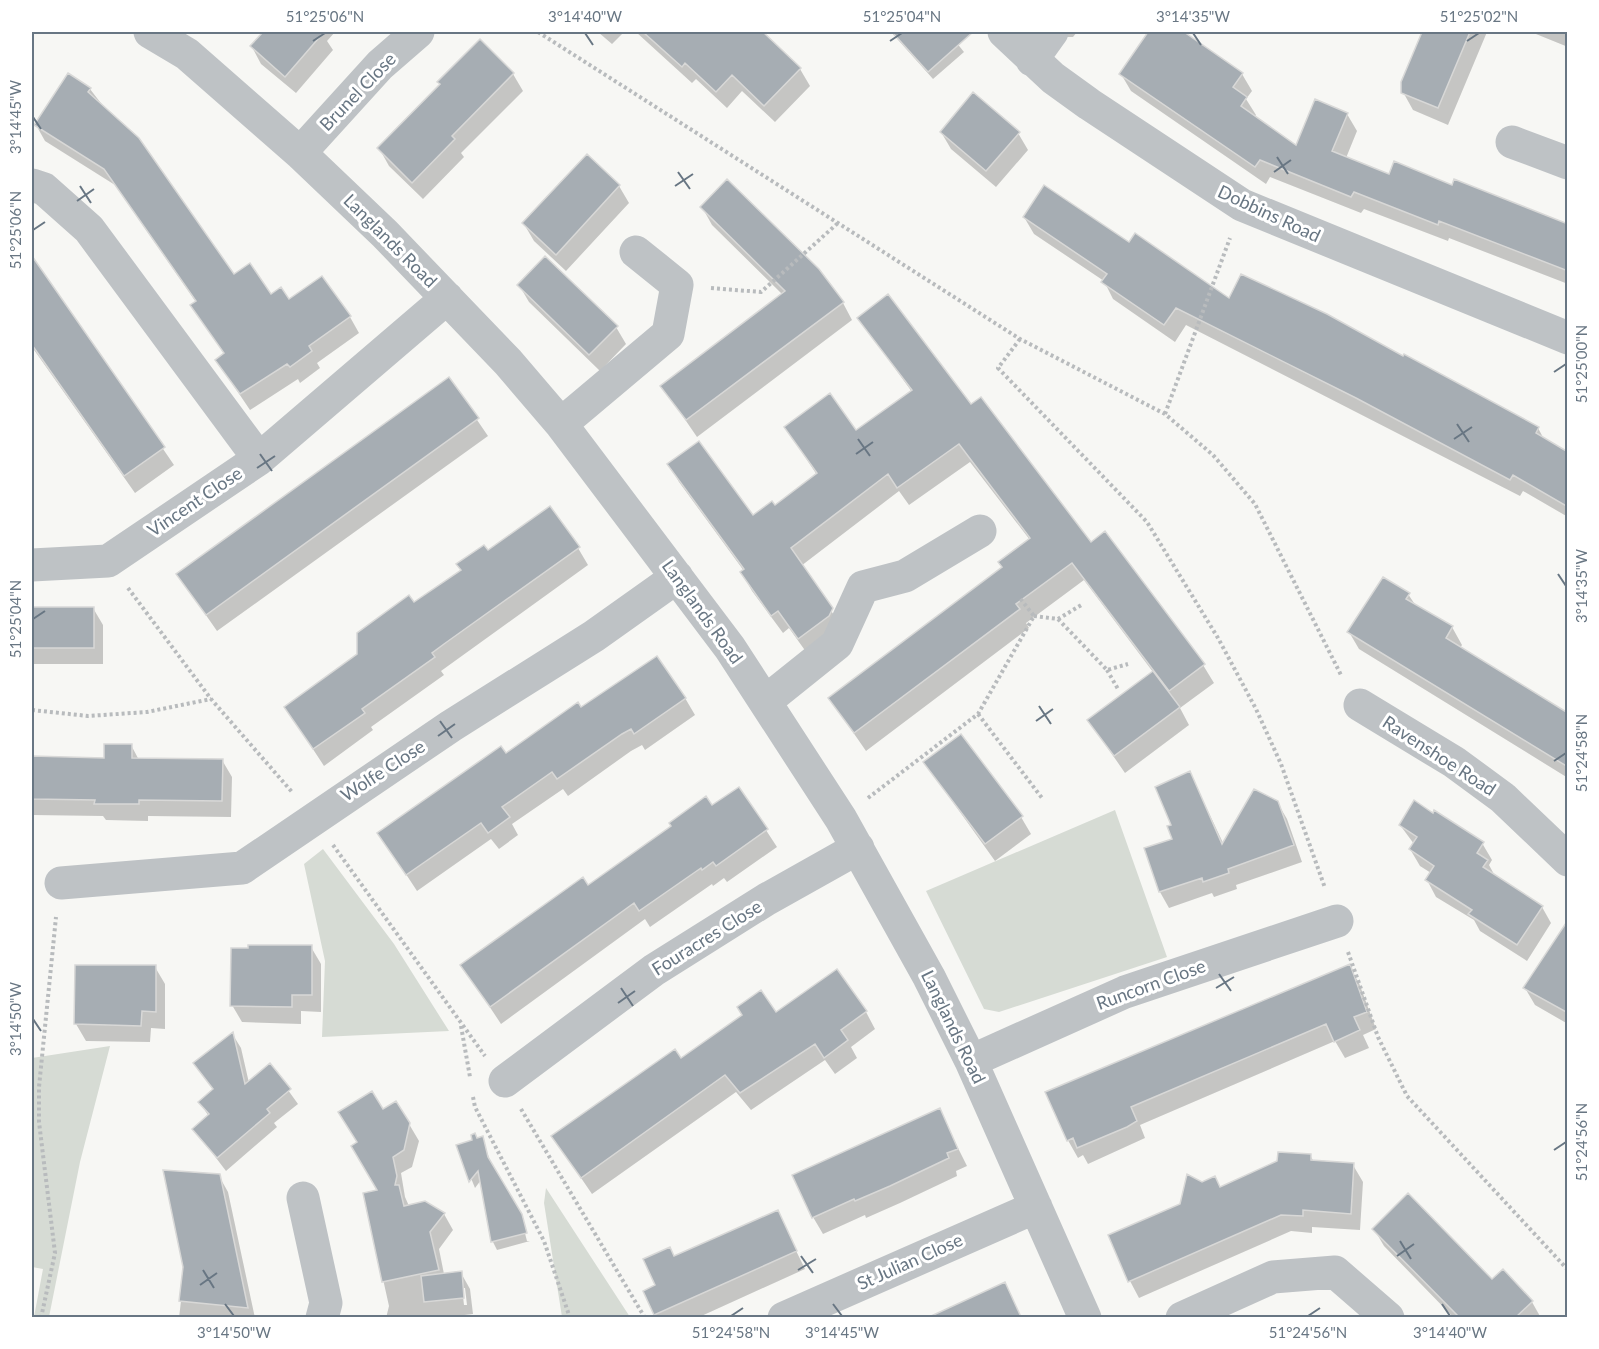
<svg xmlns="http://www.w3.org/2000/svg" width="1599" height="1349" font-family="Lato,sans-serif">
<rect width="100%" height="100%" fill="#f7f7f4"/>
<path fill="#d6dbd4" d="M1115,810L1167,957L999,1012L984,1009L926,891Z
M323,849L394,944L449,1031L322,1037L325,961L304,864Z
M110,1046L80,1162L49,1317H34L43,1269L32,1267V1058Z
M546,1188L630,1317H562L544,1203Z"/>
<path fill="#0003" fill-rule="evenodd" d="M264,32H335L327,41L333,50L296,93L261,64L252,47Z
M598,32H624L612,44Z
M636,32H723L757,60L800,69L810,86L775,122L742,91L727,108L696,79L692,83Z
M891,32H948L964,52L933,79Z
M1053,32H1077L1073,37H1059Z
M1150,32H1181L1242,74L1252,91L1246,99L1256,115L1254,118L1297,147L1347,114L1357,131L1346,158L1390,176L1453,187L1568,226V284L1449,238L1448,241L1364,209L1361,213L1270,177L1266,184L1131,91L1121,74Z
M1424,32H1487L1448,125L1413,110L1403,92V82Z
M1531,32H1568V47Z
M480,41L513,74L523,91L461,153L464,157L423,199L389,166L379,148L441,86Z
M90,89L234,276L271,296L350,317L359,333L317,363L320,368L300,383L298,379L250,410L217,361L225,355L192,305L196,302L115,185L45,141L36,125Z
M941,132L1018,133L1028,150L996,187L951,149Z
M587,156L619,186L629,203L566,271L534,241L524,224Z
M702,207L843,303L852,320L697,437L662,386L783,295L712,225Z
M1024,217L1129,244L1229,300L1538,428L1545,441L1568,454V517L1523,491L1520,496L1186,325L1175,342L1113,299L1104,281L1034,234Z
M32,257L174,465L135,493L32,347Z
M519,285L616,327L626,344L600,371L529,302Z
M859,318L971,406L1091,544L1203,665L1214,683L1180,708L1189,725L1125,773L1089,721L1153,672L1084,580L1026,623L1029,628L866,751L830,699L1003,568L1030,540L970,462L909,505L899,491L801,566L842,627L809,656L789,628L783,633L752,591L742,573L744,571L679,482L669,464L753,517L774,507L817,475L786,428L856,432L912,392Z
M449,379L488,436L217,631L178,575Z
M578,548L588,565L441,671L444,675L371,727L373,730L324,766L286,708L358,655L487,552Z
M1408,594L1416,606L1452,627L1462,645L1460,648L1568,715V778L1359,649L1349,632Z
M93,608L103,625V664H32V609Z
M685,698L695,715L645,750L642,745L631,751L568,796L563,789L512,824L518,835L499,849L491,839L417,891L379,833L581,709Z
M131,745L139,760H222L232,777L231,817L148,816V821L106,820L103,816L32,815V758L105,759Z
M925,763L1021,817L1031,834L995,861Z
M1190,773L1224,845L1277,802L1287,819L1302,862L1236,885L1237,889L1214,897L1212,893L1169,908L1160,892L1174,840L1173,826Z
M739,789L777,847L727,882L724,878L713,886L712,884L650,927L645,919L501,1024L462,965L587,887L673,826L712,807Z
M1433,815L1482,843L1492,860L1489,865L1495,876L1542,907L1551,923L1527,961L1480,931L1474,920L1436,897L1427,880L1431,873L1420,866L1410,849L1414,844L1400,825Z
M311,947L321,964V1012L301,1011V1024L242,1022L232,1005Z
M1568,949V1024L1535,1005L1525,988Z
M1349,966L1359,983L1376,1029L1363,1035L1369,1048L1345,1058L1335,1041L1140,1125L1145,1138L1088,1164L1083,1155L1078,1158L1065,1135Z
M155,967L165,984V1029L151,1028L150,1042L86,1041L76,1024Z
M866,1012L875,1029L851,1047L857,1058L835,1074L825,1060L751,1110L736,1092L592,1194L553,1137L680,1060Z
M233,1035L241,1048L249,1083L270,1065L298,1104L274,1123L277,1127L226,1171L194,1129L209,1117L200,1102L214,1090L195,1063Z
M939,1110L967,1166L956,1171L957,1176L900,1203L866,1218L865,1215L823,1234L813,1217Z
M382,1111L409,1124L419,1141L412,1167L401,1173L405,1197L409,1206L444,1214L453,1230L439,1249L444,1274L461,1273L470,1289L473,1314L439,1318H386L389,1306L364,1194L379,1191L358,1143ZM462,1288H465L467,1305H464Z
M482,1138L492,1166L520,1214L527,1241H530L497,1250L493,1242L481,1180L475,1188L458,1146Z
M1310,1155L1314,1162L1353,1165L1363,1182L1360,1230L1312,1227V1233L1291,1231L1139,1298L1130,1281L1181,1205L1202,1183L1220,1188Z
M219,1176L228,1192L255,1318H179L185,1267Z
M777,1212L805,1269L697,1318H657L645,1292L657,1286L674,1258Z
M1374,1229L1532,1302L1541,1318H1454L1384,1246Z
M1004,1284L1021,1318H947L956,1314Z"/>
<path fill="#a6adb3" stroke="#d8d8d7" stroke-width="1.5" d="M263,32H324L285,77L250,46Z
M643,32H763L801,68L764,106L732,75L716,92L685,63L682,67Z
M892,32H973L928,72Z
M1148,32H1184L1243,73L1233,87L1247,97L1241,106L1296,145L1315,99L1348,113L1332,151L1389,174L1394,161L1452,185L1454,179L1568,224V271L1439,221L1438,225L1354,192L1351,197L1260,160L1255,167L1119,74Z
M1422,32H1470L1438,108L1401,93V82Z
M480,39L514,73L452,136L455,139L412,183L377,148L440,84L437,82Z
M68,73L91,88L88,92L139,138L234,274L250,263L271,294L281,287L289,299L322,276L351,316L309,346L312,351L290,367L287,364L240,394L215,360L224,353L190,305L196,301L104,169L34,125Z
M973,92L1020,132L986,171L940,132Z
M587,154L620,185L556,255L522,223Z
M727,179L819,269L844,302L686,420L660,386L785,291L700,207Z
M1044,185L1129,242L1135,233L1229,298L1241,274L1327,314L1403,356L1404,354L1539,427L1536,433L1568,452V507L1513,475L1510,480L1356,398L1176,308L1164,325L1101,282L1107,274L1023,217Z
M32,256L165,447L124,476L32,345Z
M545,256L618,326L589,355L517,285Z
M888,294L971,404L981,397L1091,542L1105,531L1205,664L1169,691L1072,563L1016,604L1020,609L854,733L828,698L1002,567L998,562L1030,538L959,444L897,488L888,474L791,548L833,608L829,616L798,639L778,611L771,616L740,572L744,569L667,464L699,441L753,515L772,501L775,505L817,473L784,427L830,393L856,430L912,390L857,318Z
M449,377L479,418L206,615L176,574Z
M550,506L580,547L444,644L432,653L435,657L362,709L365,713L313,749L284,707L357,654V633L409,595L414,602L461,570L456,564L484,545L488,550Z
M1383,577L1410,593L1406,599L1453,626L1446,638L1568,713V767L1347,632Z
M32,607H94V648H32Z
M657,656L686,698L634,734L631,729L622,734L557,779L552,772L502,807L510,817L488,833L481,823L406,875L377,833L501,746L506,753L578,702L581,707Z
M1153,671L1180,707L1114,756L1087,720Z
M961,734L1023,816L985,844L923,762Z
M104,744H132V758L223,759L222,801L139,800V804H94L95,800L32,799V756L104,758Z
M1190,771L1222,844L1254,789L1278,801L1294,845L1228,869L1229,873L1203,882L1202,878L1159,892L1144,848L1172,839L1167,826L1171,825L1155,787Z
M739,787L768,829L716,866L713,862L702,870L701,868L639,911L634,903L490,1007L460,965L583,877L588,885L671,826L669,823L706,796L712,805Z
M1414,800L1433,813L1434,810L1484,842L1477,853L1488,860L1483,867L1543,906L1517,945L1468,914L1472,910L1425,880L1434,866L1409,849L1417,837L1399,825Z
M1568,920V1013L1523,988Z
M248,945H312V995H292V1007L230,1006L231,948H248Z
M1350,964L1367,1012L1354,1017L1360,1030L1334,1042L1326,1024L1131,1107L1137,1121L1127,1127L1077,1148L1073,1138L1067,1141L1045,1092Z
M75,965H156V1012L142,1011L141,1026L74,1024Z
M837,969L867,1011L841,1030L848,1040L824,1058L815,1044L740,1093L725,1075L581,1178L551,1136L675,1049L681,1058L742,1015L737,1007L761,990L776,1012Z
M233,1032L245,1084L270,1063L291,1089L267,1109L270,1113L217,1158L192,1129L209,1114L198,1102L213,1089L193,1063Z
M372,1091L383,1109L396,1101L410,1123L404,1150L393,1157L397,1176L395,1185H399L404,1206L425,1201L445,1213L430,1232L439,1270L382,1282L363,1193L377,1190L351,1146L357,1142L338,1112Z
M940,1108L958,1149L947,1153L949,1158L890,1186L855,1201L854,1199L812,1218L792,1175Z
M475,1133L477,1138L483,1136L488,1157L522,1214L527,1233L491,1242L478,1171L469,1182L456,1145L472,1140L471,1135Z
M1278,1152L1311,1154V1160L1354,1163L1351,1214L1303,1210V1216L1281,1215L1128,1282L1108,1235L1180,1204L1187,1174L1202,1182L1215,1176L1220,1187L1277,1161Z
M163,1170L220,1174L248,1308L179,1301L183,1267Z
M1408,1193L1492,1279L1503,1269L1533,1301L1516,1317H1459L1372,1229Z
M778,1210L797,1251L654,1315L643,1291L655,1285L643,1259L670,1247L674,1256Z
M462,1271L464,1298L424,1302L421,1276Z
M1005,1282L1021,1317H929Z"/>
<g fill="none" stroke-linecap="round" stroke-linejoin="round">
<path stroke="#b8bbbd" stroke-width="4" stroke-dasharray="3 3" stroke-linecap="butt" d="M538,32L1020,339L1165,414L1213,455L1255,504L1342,677
M711,288L761,292L838,223
M1020,339L998,368L1147,522L1218,638L1256,709L1281,764L1325,888
M1165,414L1230,238
M128,588L211,699L292,792
M1034,616L1058,619L1083,604
M1058,619L1107,670L1128,664
M1107,670L1118,689
M32,710L88,716L147,712L211,699
M978,714L1042,798
M868,798L978,714L1034,616L1019,597
M333,845L485,1056
M1348,952L1378,1037L1407,1096L1568,1270
M461,1026L470,1077
M473,1097L475,1107L544,1241L570,1318
M521,1109L645,1318
M41,1318L55,1253L39,1122V1087L56,917"/>
<path stroke="#bec2c5" stroke-width="33" d="M150,32L187,54L300,153L385,234L508,362L561,424L730,648L841,819L929,977L971,1061L1085,1318
M1004,32L1053,78L1089,104L1242,205L1568,338
M1032,60L1052,32
M1512,142L1568,163
M300,153L380,65L418,32
M32,185L44,189L89,229L259,459
M561,424L668,334L677,285L636,252
M32,565L108,561L259,459L447,298
M766,701L837,644L863,587L905,576L980,531
M1360,705L1454,762L1503,798L1568,860
M61,883L242,868L451,726L594,636L677,577
M971,1061L1125,992L1337,921
M505,1081L654,970L767,899L858,848
M303,1198L326,1303L322,1318
M784,1318L1036,1207
M1182,1318L1273,1277L1335,1272L1388,1318"/>
</g>
<path fill="none" stroke="#687683" stroke-width="2" d="M585,33L593,45M1193,33L1201,45M313,41L325,33M890,41L902,33M1467,41L1479,33M33,117L41,129M1277,157L1288,174M678,172L690,189M1274,172L1291,160M80,186L91,203M675,186L693,174M77,201L94,189M33,230L45,222M1554,372L1566,364M1457,424L1469,442M858,439L870,456M1454,439L1472,427M260,454L272,471M856,454L873,442M257,468L275,456M1558,574L1566,586M33,619L45,611M1039,706L1051,724M440,721L452,738M1036,721L1053,709M438,736L455,724M1554,761L1566,753M1219,974L1231,991M621,988L633,1006M1216,988L1234,977M618,1003L635,991M33,1019L41,1031M1554,1150L1566,1142M1400,1241L1411,1259M801,1256L813,1273M1397,1256L1414,1244M203,1270L214,1288M798,1270L816,1259M200,1285L217,1273M225,1304L234,1316M833,1304L842,1316M1442,1304L1450,1316M731,1316L743,1308M1308,1316L1320,1308"/>
<g text-anchor="middle" stroke-width="6" stroke-linejoin="round" paint-order="stroke">
<g font-size="18" fill="#687683" stroke="#fff">
<text transform="translate(358 92) rotate(-46)" y="6">Brunel Close</text>
<text transform="translate(1269 214) rotate(25)" y="6">Dobbins Road</text>
<text transform="translate(390 241) rotate(45)" y="6">Langlands Road</text>
<text transform="translate(195 502) rotate(-34)" y="6">Vincent Close</text>
<text transform="translate(702 612) rotate(54)" y="6">Langlands Road</text>
<text transform="translate(1439 756) rotate(33)" y="6">Ravenshoe Road</text>
<text transform="translate(383 771) rotate(-33)" y="6">Wolfe Close</text>
<text transform="translate(707 938) rotate(-32)" y="6">Fouracres Close</text>
<text transform="translate(1151 985) rotate(-20)" y="6">Runcorn Close</text>
<text transform="translate(953 1027) rotate(64)" y="6">Langlands Road</text>
<text transform="translate(910 1262) rotate(-24)" y="6">St Julian Close</text>
</g>
</g>
<rect width="1599" height="1349" fill="none" stroke="#ffffff" stroke-width="66"/>
<rect x="33" y="33" width="1533" height="1283" fill="none" stroke="#687683" stroke-width="2"/>
<g font-size="15" text-anchor="middle" fill="#687683">
<text x="325" y="22">51°25'06"N</text>
<text x="585" y="22">3°14'40"W</text>
<text x="902" y="22">51°25'04"N</text>
<text x="1193" y="22">3°14'35"W</text>
<text x="1479" y="22">51°25'02"N</text>
<text transform="translate(16 117) rotate(-90)" y="5">3°14'45"W</text>
<text transform="translate(16 230) rotate(-90)" y="5">51°25'06"N</text>
<text transform="translate(1582 364) rotate(-90)" y="5">51°25'00"N</text>
<text transform="translate(1582 586) rotate(-90)" y="5">3°14'35"W</text>
<text transform="translate(16 619) rotate(-90)" y="5">51°25'04"N</text>
<text transform="translate(1582 753) rotate(-90)" y="5">51°24'58"N</text>
<text transform="translate(16 1019) rotate(-90)" y="5">3°14'50"W</text>
<text transform="translate(1582 1142) rotate(-90)" y="5">51°24'56"N</text>
<text x="234" y="1338">3°14'50"W</text>
<text x="731" y="1338">51°24'58"N</text>
<text x="842" y="1338">3°14'45"W</text>
<text x="1308" y="1338">51°24'56"N</text>
<text x="1450" y="1338">3°14'40"W</text>
</g>
</svg>
